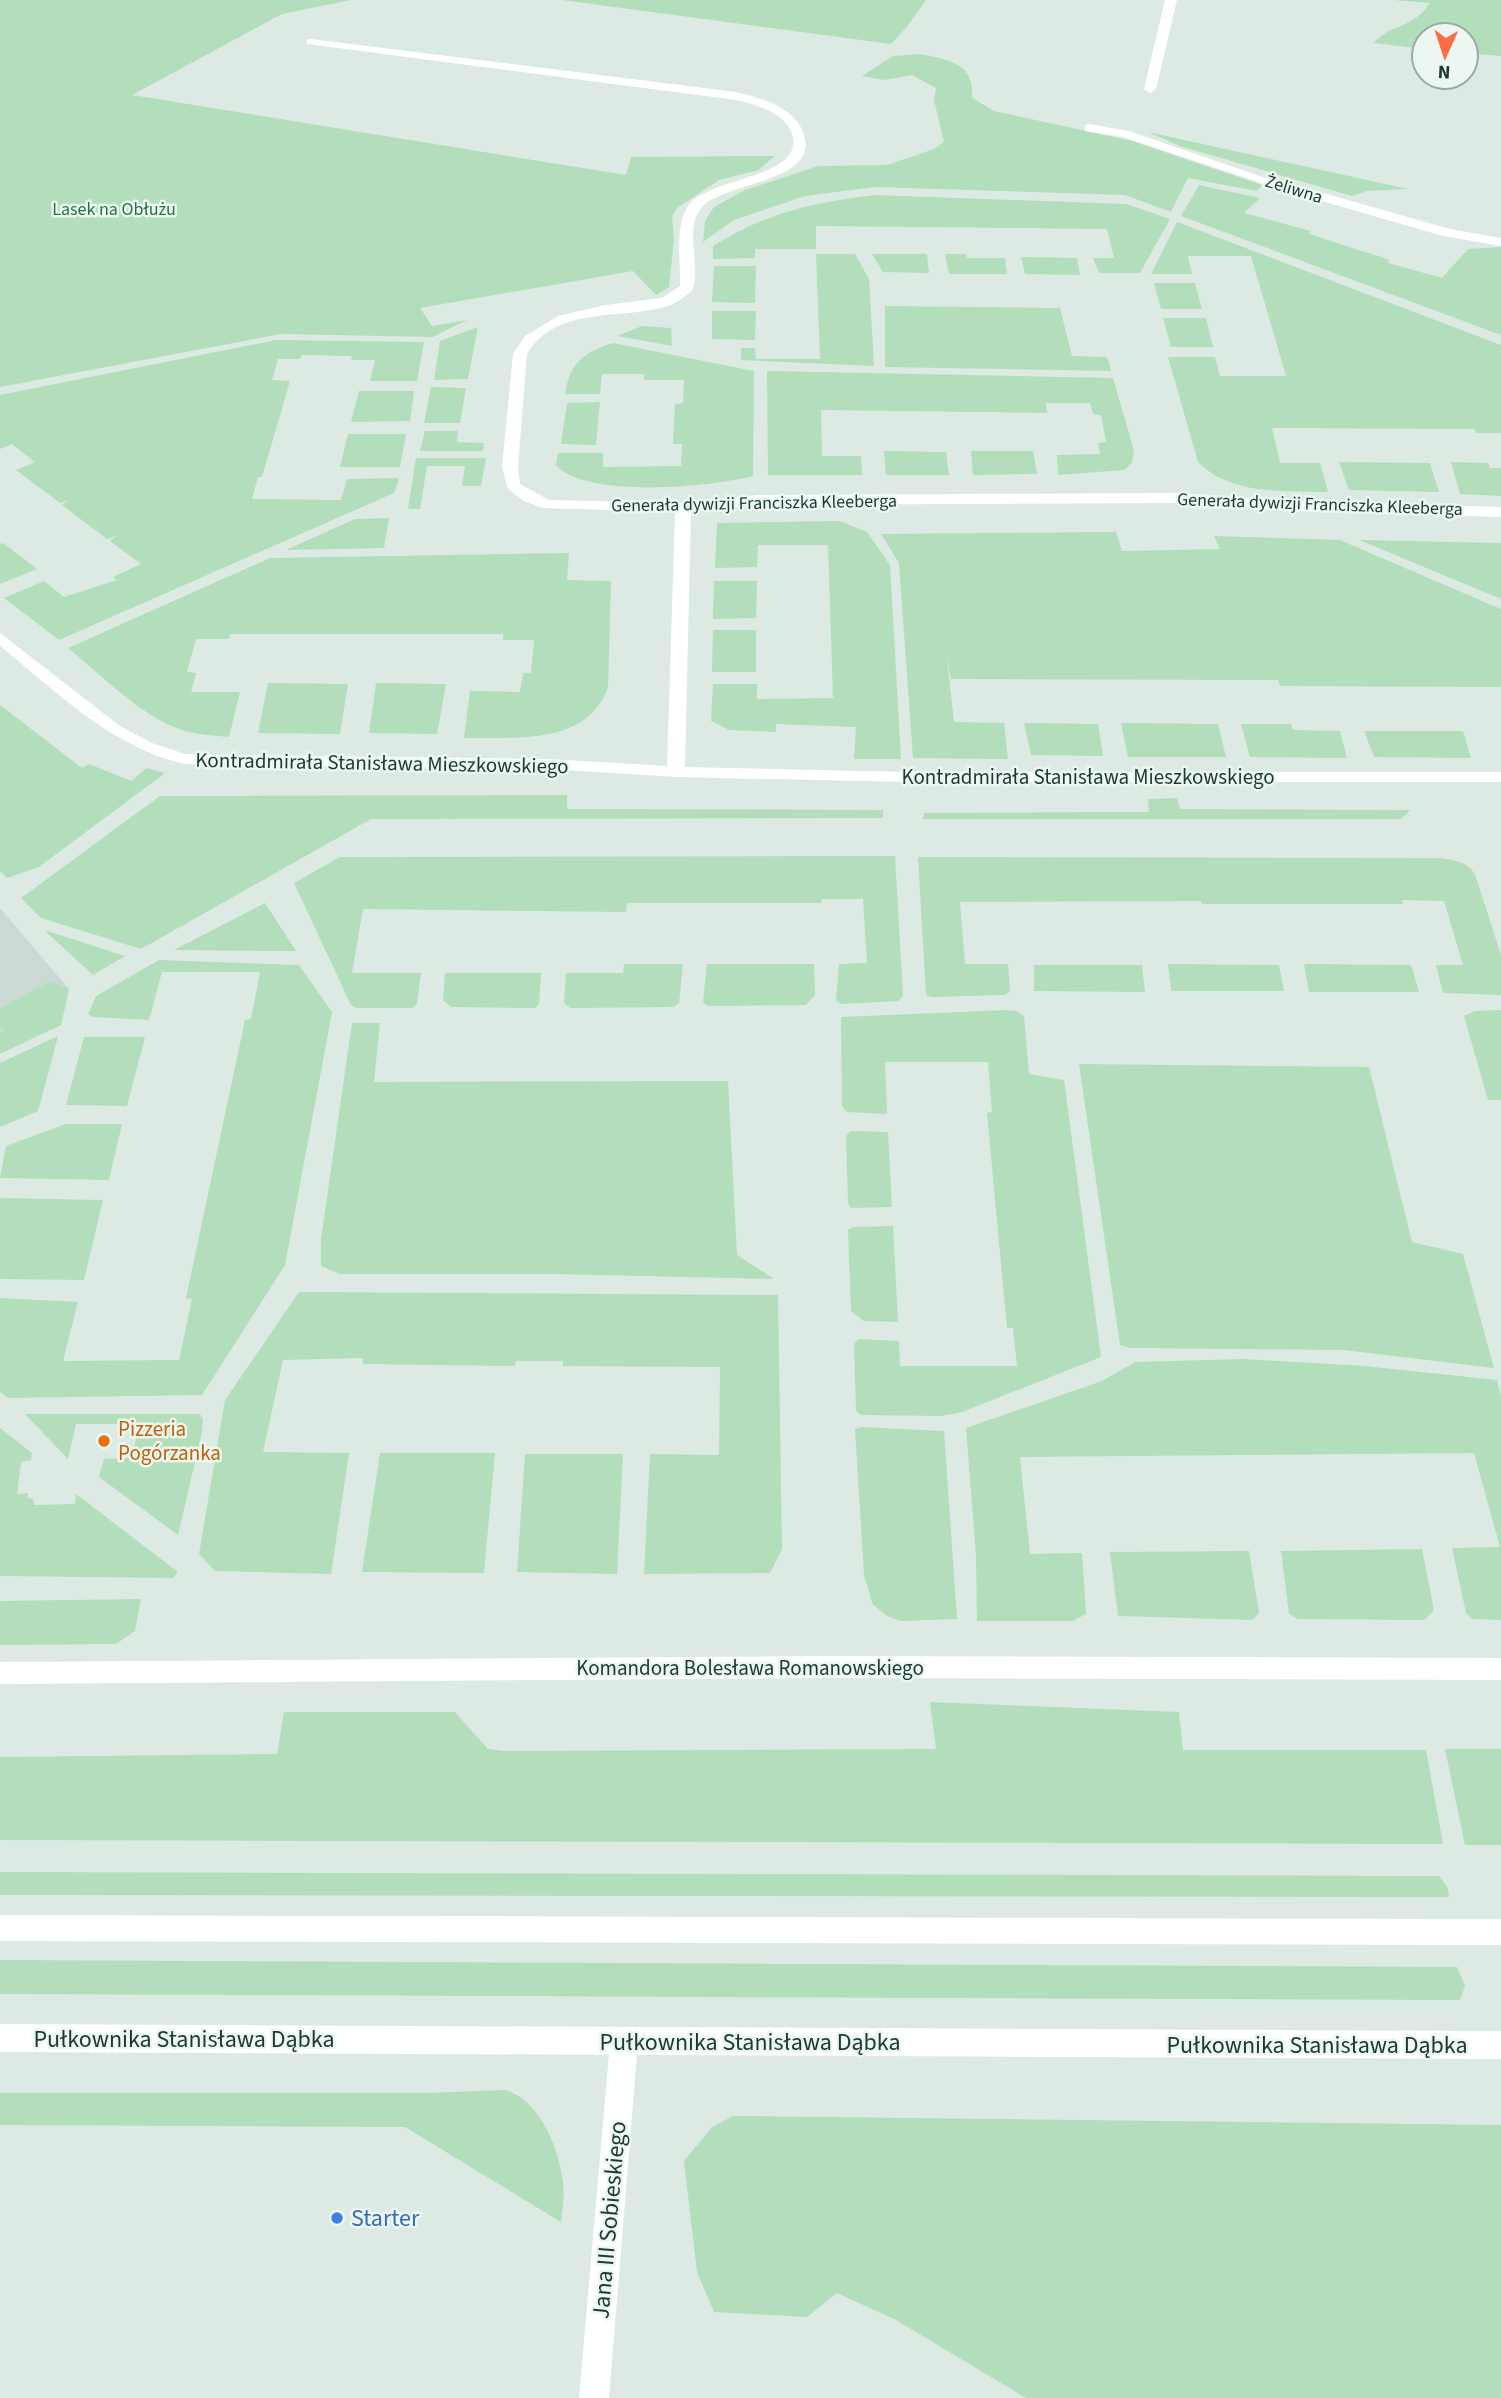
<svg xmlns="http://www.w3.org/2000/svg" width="1501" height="2398" font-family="'Source Sans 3',sans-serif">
<rect width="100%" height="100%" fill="#dceae3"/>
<path fill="#cadad2" d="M0,908L69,989L61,1025L0,1052Z"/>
<path fill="#b2debc" d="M0,0H351L282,14L132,95L626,175L631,157L775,156L758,170L719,180L677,208L672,217L674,240L669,287L656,295L633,271L420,308L432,326L467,320L433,337L281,334L0,387Z
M562,0H926L906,28L891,44Z
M1393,0H1501V56L1466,53V35H1424V49L1374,43C1390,23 1412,30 1430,3Z
M920,54C949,60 975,63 972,98L994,111L1132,141L1262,185L1257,191L1188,178L1171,212L1125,195L874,187L805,196L734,220L703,242L705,221L714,207L745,190L818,166L887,165L934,149L944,142L934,100L936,88L912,75L884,80L862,76L893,56Z
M1148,132L1408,189L1367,191L1352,196L1180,146Z
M1199,185L1260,198L1244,213L1311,231L1309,234L1390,260L1388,263L1442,278L1468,249L1501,247V335L1181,216Z
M875,195L1126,204L1170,219L1140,273H1099L1093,258H1114L1107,229L816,226V249H755V258L713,259V246C768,212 812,203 875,195Z
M1177,222L1501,345V433H1477L1474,429L1272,428L1280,463H1320L1328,492C1283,490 1232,496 1198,462L1168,357H1215L1220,376H1286L1251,256H1188L1192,274H1151Z
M816,254H855L869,279L874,366L741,360V348H755L756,359H820Z
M872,254H927L929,273L883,272Z
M945,254H966L967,258H1005L1007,274H949Z
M1021,257L1077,258L1080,275L1025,274Z
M714,266H756L755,303L712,302Z
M1154,283H1195L1202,309H1161Z
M885,306L1060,308L1072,356L1107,357L1111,371L885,367Z
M712,311H756L755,340L712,339Z
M1163,318H1206L1213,347H1171Z
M642,326L671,328L672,346L617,336Z
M478,327L468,379L434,380L440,341Z
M276,340L424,342L417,381H370L375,360H351L352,356L302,355L300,359H278L272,380L290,381L262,477H258L252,499L341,500L347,479L399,478L394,493L59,640L4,598L44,581L64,597L117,580L113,577L141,564L110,541L116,536L107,539L62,505L68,500L60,503L16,470L35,462L12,444L0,449V395Z
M613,343L754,371L753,476C712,487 585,499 556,465L558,453H603V467L681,466L682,444H673L675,404L683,403L684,380H644V374H602L600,394H565C570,362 583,353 613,343Z
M767,371L1113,378L1134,451L1132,463L1124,470L1058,475L1057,455L1100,454L1098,443L1106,442L1101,415L1093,414L1090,403H1046L1047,413L821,410L822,456H861L862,475H768Z
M431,387L466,388L460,423H424Z
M359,391H414L410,421L351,422Z
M600,402L596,445L561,444L567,403Z
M425,431H458L457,442L484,443L483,451H420Z
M348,434H406L400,467H340Z
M884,451L946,452L949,475H886Z
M971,451H1033L1037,474L973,475Z
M416,458H486L481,486H462L465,466H427L420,509H408Z
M1339,462L1430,463L1439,492L1349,490Z
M1451,462L1488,463L1490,468H1501V496L1460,494Z
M389,518L384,548L286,550L355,519Z
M840,521L867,532L890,565L901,759H854L856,727L776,724V732L729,730L711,721L713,684H757V699L833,698L828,545H758L757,567L715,568L717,523Z
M1116,532L1122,551L1220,549L1214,536L1340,540L1501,609V687L1280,686L1278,680L951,679L947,658L954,722L1004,723L1008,759L913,758L899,563L881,534Z
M1359,540L1501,543V599Z
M3,543L37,569L0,584V544Z
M569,553L567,580L611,581L608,688C586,746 515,737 464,738L470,691L520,692L523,673H531L534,640H503V634H230L229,639H196L187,672L196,673L191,692H240L229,737C208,735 188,734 169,725C132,707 100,674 68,648L270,558Z
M714,581H757L756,618L713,619Z
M713,630H756V672H712Z
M268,683L348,684L340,734L258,733Z
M376,683L446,684L437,734L369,733Z
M0,705L82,768L89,764L131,781L147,768L165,773L39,867L7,878L0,871Z
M1024,723L1098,724L1103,756L1031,755Z
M1121,723L1218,724L1226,757H1128Z
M1241,724H1291L1293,730L1340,731L1347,758L1250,757Z
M1364,731H1463L1471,758L1374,757Z
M567,795V809L883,810V818L371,819L141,949L41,918L21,898L160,796Z
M1177,798L1180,809L1410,810L1401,819H923L924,813L1149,812L1148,799Z
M895,856L903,996L898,1001L842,1004L836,1001L839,964L867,963L863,899H822L821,903H627L626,912L363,909L352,973H421L417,1004L412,1008H356L351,1005L294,883L340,857Z
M918,857L1441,858C1456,861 1466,861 1475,874L1501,955V995L1443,993L1436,965H1463L1444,901L1402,900L1403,904H1202L1201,901L960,902L965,964H1008L1010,991L1005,995L931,997L926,995Z
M265,903L296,951L174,950Z
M44,930L125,956L93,975Z
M159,960L299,965L332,1012L285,1265L202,1395L8,1398L0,1392V1298L78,1302L63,1361L179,1360L192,1299L186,1298L245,1020L251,1019L260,972H162L149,1020L93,1017L88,1014L96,996Z
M624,964H683L679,1003L674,1007L570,1008L564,1003L566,973H623Z
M707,964H814L815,995L806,1005L708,1006L703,1002Z
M1168,964L1279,965L1284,991H1171Z
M1304,964L1411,965L1419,992H1309Z
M1034,965H1142L1145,992L1034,991Z
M445,973H541L539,1004L535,1008L451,1007L443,1000Z
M50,982L69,989L61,1025L0,1054V1033L5,1030L0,1025V1008Z
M1006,1010L1017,1011L1024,1016L1029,1074L1064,1080L1101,1357L962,1412L941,1416L861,1415L856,1411L854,1344L858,1339L899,1341L900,1366H1017L1013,1328H1007L987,1113L992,1112L988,1062H885L887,1114L847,1112L842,1106L841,1017Z
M1501,1010V1100H1488L1464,1016L1475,1011Z
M352,1023H380L374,1082L728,1081L737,1255L774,1279L554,1274H340L321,1266V1239Z
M58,1036L38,1111L0,1127V1063Z
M84,1037H145L127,1106L66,1105Z
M1079,1064L1369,1067L1412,1242L1463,1254L1494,1368L1344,1350L1130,1348L1120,1345Z
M66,1124H122L109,1180L0,1178L6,1146Z
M850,1131L888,1132L892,1207L851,1208L848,1203L846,1136Z
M0,1198L103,1200L84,1280L0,1279Z
M893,1226L898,1322L864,1321L851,1311L848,1230L853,1227Z
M299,1292L778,1295L782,1549L770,1573L644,1574L650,1454L719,1455L720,1367L563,1366V1361H516L515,1366L363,1364V1358L283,1360L263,1452L349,1453L331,1574L215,1571L199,1554L225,1400Z
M1244,1359L1364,1366L1497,1380L1501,1396V1620L1472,1619L1466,1613L1452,1548L1500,1547L1474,1453L1020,1457L1030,1554L1082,1553L1086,1614L1073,1621H977L976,1555L966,1428L1102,1381L1135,1362Z
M25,1414H200L203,1419L202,1432L178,1535L99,1477L104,1459L132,1458L139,1424H76L68,1459Z
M862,1427L944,1431L957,1619L901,1621L887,1616L873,1605L864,1575L855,1429Z
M0,1428L32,1453L31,1460L21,1462L17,1494L28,1493L27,1498L33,1499L34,1505L75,1504L76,1494L178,1572L173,1578L0,1576Z
M380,1453H495L484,1573L362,1572Z
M525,1454H623L617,1574L517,1572Z
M1422,1549L1434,1610L1424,1620L1298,1619L1289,1614L1281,1551Z
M1249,1551L1259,1613L1253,1620L1118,1616L1110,1552Z
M141,1599L135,1631L116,1644L0,1645V1601Z
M930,1702L1179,1712L1183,1750H1426L1443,1844L0,1840V1757L277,1754L284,1712H455L488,1749L504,1751L936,1749Z
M1445,1749H1501V1845H1465Z
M0,1872L1439,1876L1448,1888L1449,1897L0,1895Z
M0,1960L1457,1967L1465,1986L1460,2000L0,1994Z
M505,2090C540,2099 560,2151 563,2183C565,2196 562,2210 561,2222L405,2127L0,2125V2093H427Z
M733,2116L1501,2125V2398H1026L896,2320L837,2293L807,2317L714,2312L697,2272L684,2161L712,2127Z"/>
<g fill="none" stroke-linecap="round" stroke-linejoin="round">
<path fill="#fff" fill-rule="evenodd" d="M1089,124L1129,131L1280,183L1270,186L1123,137L1085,131V125Z"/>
<path fill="#fff" fill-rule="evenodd" d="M1165,0H1177L1156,89L1150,93L1144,89Z
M311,39L736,92C760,98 793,106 803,132C823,183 724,181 702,207C683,229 702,267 692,291C685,296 677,303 668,306C620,321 558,304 527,354L518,467L520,484L549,500L683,503L758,495L1180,493L1290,501L1501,507V517L1290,511L1180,503L758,505L691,512L685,767L909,772H1501V782H909L676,777L548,769L184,764C110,746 58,693 0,646V633L120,726L152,743L185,754L548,759L667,766L675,512L542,508L524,501L508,489L502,467L513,354L525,336L558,316L606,305L662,298L680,286C681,263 674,227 688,206C708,176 810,179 791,131C782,112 755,104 736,100L307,44V40Z
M1274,179L1450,229L1501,238V246L1443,236L1270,186L1268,183Z
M820,1656L1501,1658V1680L820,1678L0,1684V1662Z
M624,2028L634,2032L638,2042L609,2398H579L610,2042L614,2032Z"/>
<path fill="#fff" fill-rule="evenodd" d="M0,1915L1501,1919V1945L0,1941Z
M0,2024L1501,2031V2059L0,2052Z"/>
</g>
<circle fill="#e8710a" stroke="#ecf7f1" stroke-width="2.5" cx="104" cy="1441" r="7"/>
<circle fill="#3f7fe0" stroke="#ecf7f1" stroke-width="2.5" cx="337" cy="2218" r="7"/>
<g text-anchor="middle" stroke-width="5" stroke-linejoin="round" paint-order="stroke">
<g font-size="18" fill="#1c3a31" stroke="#ecf7f1">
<text transform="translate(1294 189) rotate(17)" y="6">Żeliwna</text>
<text transform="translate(754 503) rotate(-1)" y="6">Generała dywizji Franciszka Kleeberga</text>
<text transform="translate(1320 504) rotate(2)" y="6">Generała dywizji Franciszka Kleeberga</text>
</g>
<g font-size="18" fill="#23753f" stroke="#ecf7f1">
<text x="114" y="215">Lasek na Obłużu</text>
</g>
<g font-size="21" fill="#1c3a31" stroke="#ecf7f1">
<text transform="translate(382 763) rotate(1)" y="7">Kontradmirała Stanisława Mieszkowskiego</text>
<text x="1088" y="784">Kontradmirała Stanisława Mieszkowskiego</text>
<text x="750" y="1675">Komandora Bolesława Romanowskiego</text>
</g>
<g font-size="21" fill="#c56008" stroke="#ecf7f1" text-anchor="start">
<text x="118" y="1436">Pizzeria<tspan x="118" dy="24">Pogórzanka</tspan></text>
</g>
<g font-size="24" fill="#1c3a31" stroke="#ecf7f1">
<text x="184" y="2047">Pułkownika Stanisława Dąbka</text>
<text x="750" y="2050">Pułkownika Stanisława Dąbka</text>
<text x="1317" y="2053">Pułkownika Stanisława Dąbka</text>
<text transform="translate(609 2220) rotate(-85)" y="8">Jana III Sobieskiego</text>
</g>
<g font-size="24" fill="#366cbe" stroke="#ecf7f1" text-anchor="start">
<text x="351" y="2226">Starter</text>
</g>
</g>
<g transform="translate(1445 56) rotate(183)"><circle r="33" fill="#ecf7f1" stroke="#99aba4" stroke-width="2"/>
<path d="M0-5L12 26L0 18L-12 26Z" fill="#ff6b45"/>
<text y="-10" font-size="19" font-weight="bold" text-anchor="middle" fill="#1c3a31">N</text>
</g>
</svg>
